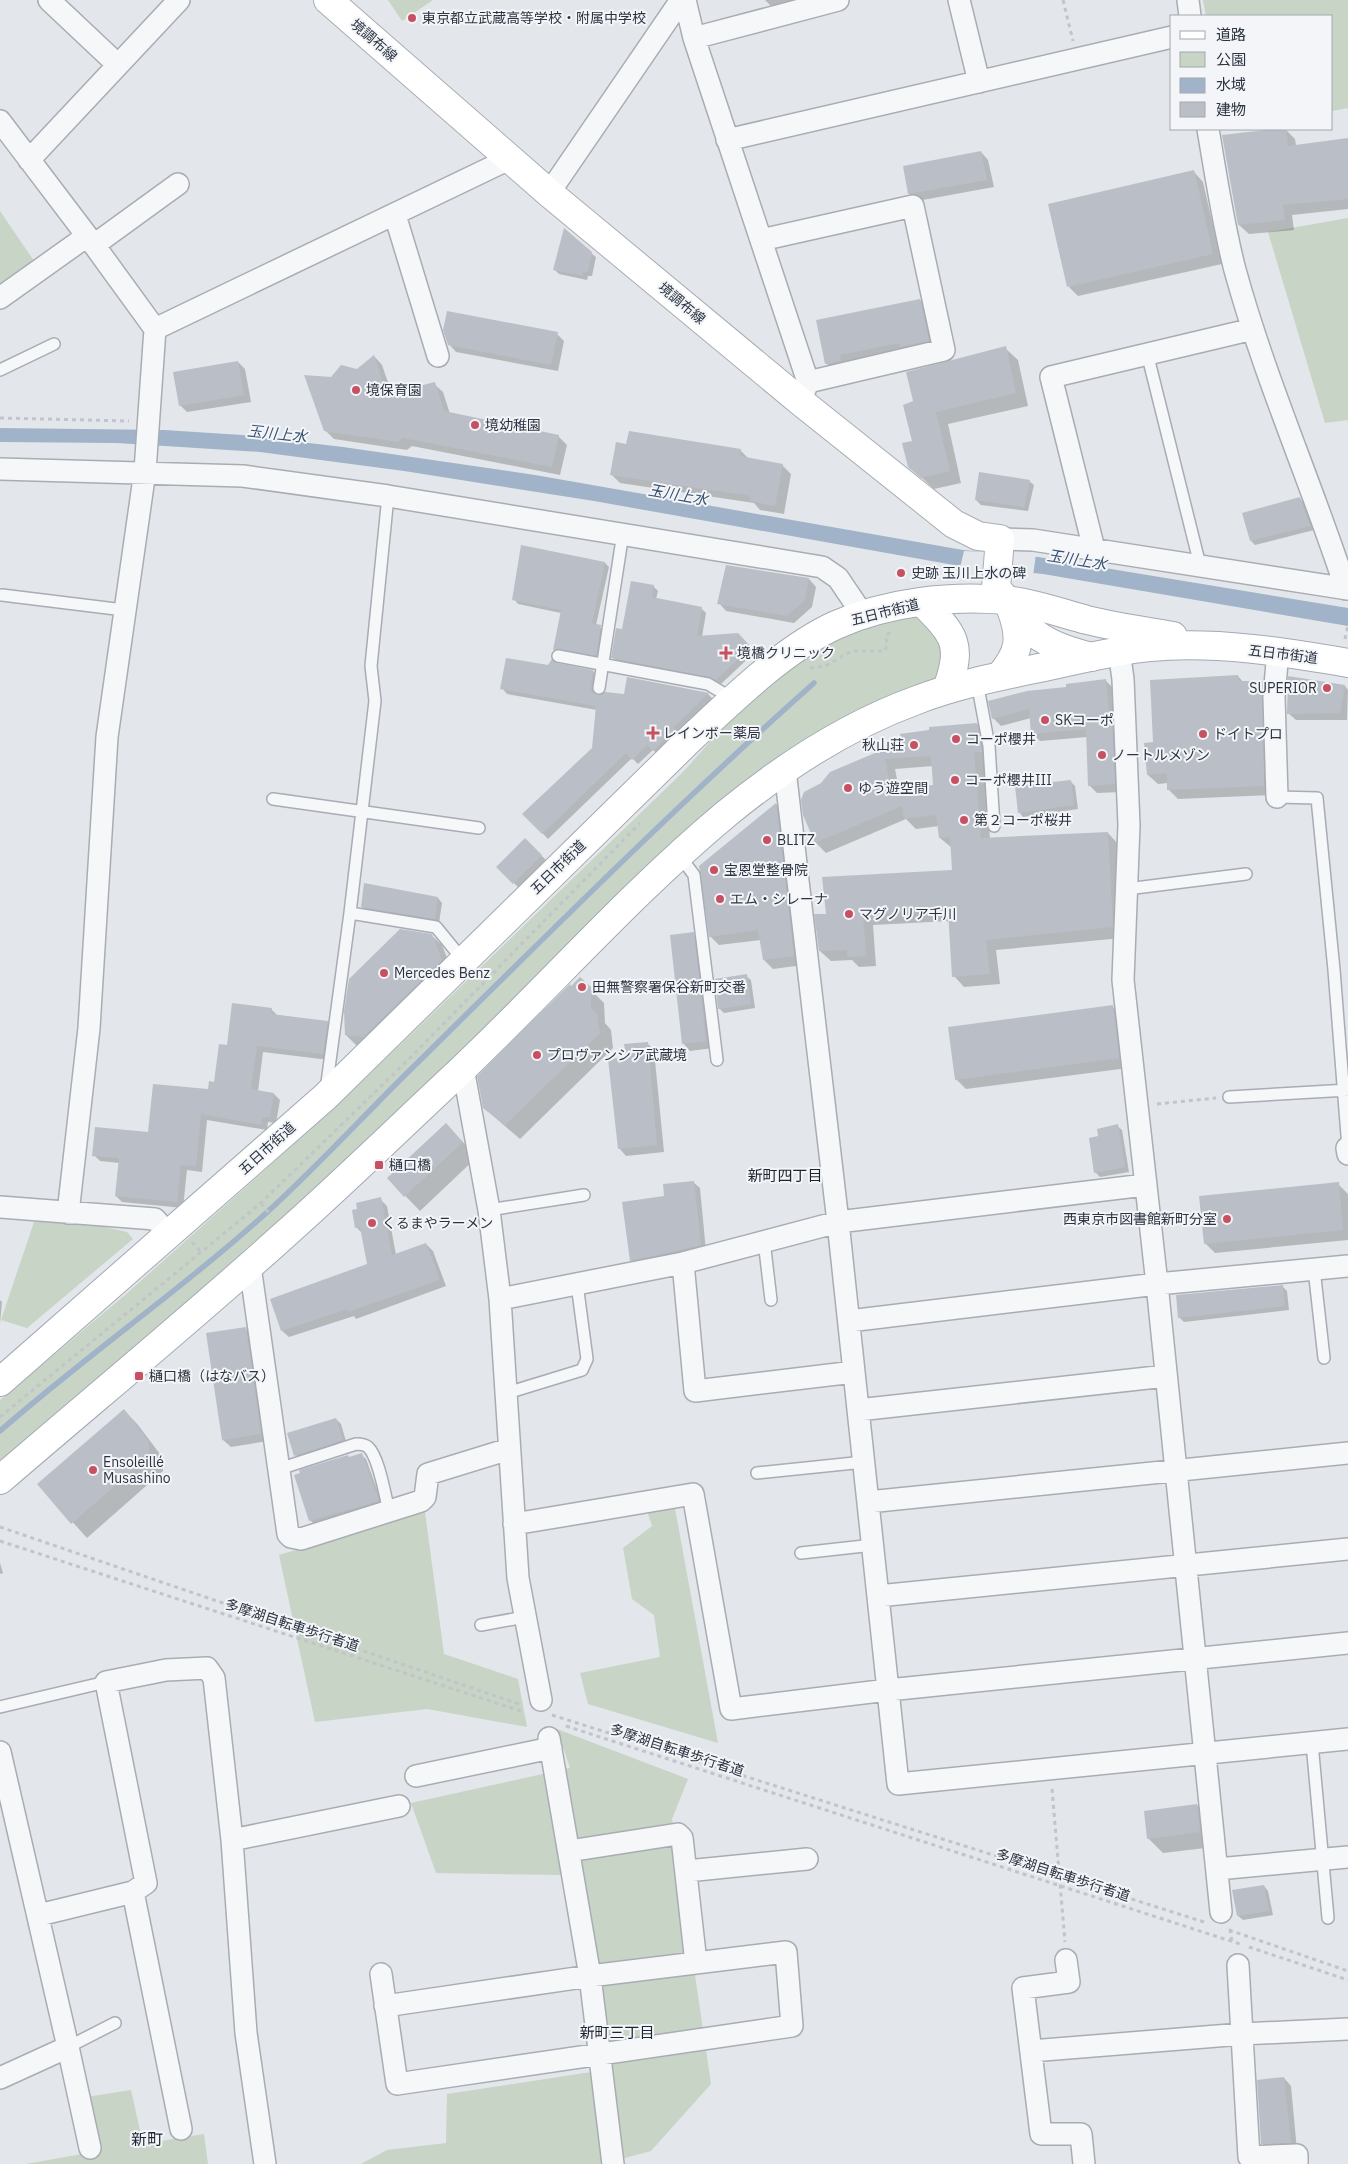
<svg xmlns="http://www.w3.org/2000/svg" width="1348" height="2164" font-family="'IBM Plex Sans','Noto Sans JP',sans-serif">
<rect width="100%" height="100%" fill="#e3e6ea"/>
<path fill="#c8d4c5" d="M388,0H433L402,21Z
M1203,0H1348V108L1332,111V16H1206Z
M0,211L36,264L0,290Z
M1348,218V420L1325,423L1268,232Z
M910,607L941,643L940,679L829,729L525,989L442,1070L287,1213L133,1350L0,1462V1400L125,1295L340,1103L683,772L724,726L769,682L834,637Z
M69,1219L127,1232L133,1239L27,1328L1,1320L34,1222Z
M674,1503L718,1743L588,1704L580,1673L660,1657L654,1615L632,1599L623,1548L652,1526L645,1504Z
M425,1512L444,1654L518,1679L527,1727L427,1709L315,1722L279,1555Z
M557,1729L688,1779L672,1819L711,2084L651,2151L602,2164H361L387,2150L446,2143L447,2094L611,2069L562,1875L436,1873L411,1803L570,1768Z
M131,2090L143,2144L204,2134L208,2164H26L99,2151L86,2097Z"/>
<path fill="#a0b3c8" d="M0,428L164,430L242,435L343,447L535,475L963,550L1038,557L1348,608V626L1043,574L954,565L594,501L404,471L260,452L117,443L0,442Z"/>
<path fill="#e3e6ea" d="M964,551L1036,554L1033,576L960,568Z"/>
<path fill="#0003" fill-rule="evenodd" d="M765,0H806L774,9Z
M1285,129L1295,139L1296,146L1348,139V209L1292,215L1294,230L1249,234L1239,225L1223,136Z
M981,152L988,160L994,187L917,201L909,194Z
M1194,172L1203,182L1222,264L1078,296L1069,287Z
M591,253L596,257L592,276H588L587,280L559,274L555,270Z
M920,300L934,315L943,355L841,378L826,363Z
M557,334L564,341L558,371L456,352L449,344Z
M1005,348L1018,360L1028,406L948,424L961,483L934,489L909,466L914,442L915,402Z
M374,356L382,365L392,394L434,384L443,392L450,414L558,436L567,445L560,475L412,446L407,450L334,439L325,430L332,379L357,370Z
M238,362L245,369L251,402L187,412L180,405Z
M627,445L740,450L749,459L782,465L791,474L784,514L760,510L754,503L620,483L611,474Z
M1029,481L1034,485L1028,511L981,505L976,500Z
M1300,499L1305,503L1314,530L1255,545L1251,541Z
M605,563L609,567L596,625L605,631L601,660L559,654L555,650L561,613L518,604L514,599Z
M809,579L816,587L812,607L794,623L726,611L719,603Z
M653,586L658,591L656,599L701,608L706,613L702,637L738,634L755,652L721,684L715,681L617,662L613,657L623,631Z
M556,665L593,671L598,677L595,695H625L628,678L708,694L713,699L660,756L653,750L638,764L632,758L548,839L524,814L593,748L597,710L507,694L502,688Z
M1238,676L1243,682H1262L1272,692L1274,795L1178,799L1168,789V783L1158,784L1148,775L1154,743Z
M1106,681L1113,688L1122,792L1097,793L1089,785L1087,737L1040,741L1032,733L1031,718L1001,726L993,718L1068,688Z
M1345,686L1348,690L1347,720H1296L1288,713Z
M977,724L987,734L992,762L984,763L990,839L1108,833L1118,844L1122,938L996,950L1000,984L964,987L954,976L950,921L873,925L876,966L859,967L852,960L831,961L820,951L828,915L954,871L952,848L940,838L939,826L916,829L906,819L826,853L816,843L822,784L831,773ZM933,766L934,786L899,789L895,769Z
M1071,782L1075,786L1078,809L1023,817L1019,812Z
M776,804L785,813L803,965L773,969L764,960L761,940L719,945L710,936Z
M525,840L546,860L519,888L498,867Z
M438,898L442,903L439,923L367,911L362,907Z
M693,934L700,941L713,1048L690,1051L683,1043Z
M431,935L442,945L452,970L373,1046L356,1045L346,1035Z
M746,976L751,980L755,1008L724,1013L719,1008Z
M580,979L604,1003L605,1023L611,1030L613,1048L520,1139L484,1108L571,987Z
M1113,1007L1123,1017L1128,1068L966,1089L956,1079Z
M271,1009L277,1015L327,1022L333,1028L329,1060L263,1052L258,1091L274,1094L280,1100L276,1123L268,1122L267,1130L207,1120L202,1172L187,1170L183,1208L122,1202L116,1196L119,1163L100,1161L94,1155L150,1133L209,1091L215,1084L228,1047Z
M647,1043L654,1050L664,1152L626,1156L619,1148Z
M1117,1126L1122,1130L1129,1172L1100,1177L1096,1173L1090,1139L1100,1137Z
M460,1139L477,1157L420,1211L388,1178Z
M693,1182L700,1188L706,1251L638,1266L631,1260L666,1197Z
M1338,1184L1348,1194V1240L1215,1253L1205,1243Z
M380,1199L387,1206L396,1255L426,1244L433,1251L446,1286L356,1319L354,1316L289,1337L282,1331L369,1265L363,1234L356,1227Z
M1282,1286L1287,1291L1289,1310L1184,1322L1179,1317Z
M0,1300L2,1302L0,1324Z
M246,1329L253,1336L268,1441L231,1447L223,1440Z
M124,1410L138,1425L163,1458V1471L87,1538L39,1485Z
M336,1419L341,1424L347,1445L300,1460L296,1455Z
M361,1455L366,1459L383,1506L315,1525L310,1520L350,1458Z
M0,1563L3,1573L0,1574Z
M1197,1805L1212,1820L1214,1847L1163,1853L1148,1838Z
M1264,1886L1268,1891L1273,1915L1243,1920L1238,1916Z
M1284,2078L1291,2086L1297,2150L1269,2151L1262,2143Z"/>
<g fill="none" stroke-linecap="round" stroke-linejoin="round">
<path stroke="#a0b3c8" stroke-width="5.5" d="M0,1431C89,1353 188,1285 275,1205C318,1165 359,1121 401,1079C537,945 671,810 814,683"/>
</g>
<path fill="#babfc7" fill-rule="evenodd" d="M1275,129H1286L1288,146L1348,138V199L1283,205L1285,220L1238,225L1222,135Z
M981,151L987,180L908,194L903,166Z
M1194,170L1213,254L1067,287L1048,204Z
M564,228L592,252L588,272H583V276L553,270Z
M920,299L929,341L900,347L899,343L840,355L841,361L825,364L816,320Z
M447,311L558,332L551,365L448,345L443,330Z
M1006,346L1016,393L936,412L950,471L921,478L908,467L902,443L912,441L903,405L913,401L906,372Z
M374,355L387,394L435,382L444,411L559,435L552,467L403,438L398,442L324,431L304,375L331,377L341,365L357,369Z
M238,361L244,395L179,406L173,372Z
M629,431L741,449L740,456L783,464L775,506L750,501L751,496L610,475L616,442L626,444Z
M979,472L1030,480L1024,507L975,500Z
M1300,497L1310,526L1250,541L1242,513Z
M521,545L605,562L592,623L601,625L596,656L559,649L553,650L561,610L512,600Z
M726,565L809,578L805,600L787,616L717,604Z
M631,581L654,585L652,597L702,607L697,636L738,633L751,647L716,680L709,677L611,658L616,628L622,629Z
M506,658L548,665L552,659L557,663L593,670L590,690L597,695L605,692L624,694L627,677L709,693L673,728H675L653,751L647,745L632,760L626,753L542,834L522,814L592,748L596,706L500,689Z
M1238,675L1239,681H1263L1264,786L1167,790V773L1147,775L1144,743L1153,742L1150,680Z
M1288,676L1345,685L1340,713L1287,714Z
M1106,679L1110,724H1112L1115,784L1088,786L1086,729L1031,734L1029,709L992,719L988,701L1027,691L1066,687V684Z
M977,723L982,752H974L981,838L1108,832L1113,927L986,940L990,974L952,977L948,911L863,915L866,956L847,957V950L819,951L814,914H826L822,877L952,870L950,837L939,838L936,815L904,819L902,806L815,843L803,815L801,800L804,792L821,783L830,772L901,742L900,734L929,730V727ZM931,756L933,785L891,788L885,759Z
M1071,780L1074,805L1018,813L1015,786Z
M776,803L794,956L763,960L758,930L709,937L699,866Z
M525,838L542,855L513,884L496,867Z
M364,883L438,897L435,919L361,907Z
M400,929L432,934L442,960L363,1037L345,1035L344,1011L349,979Z
M694,932L706,1041L682,1044L670,935Z
M747,974L751,1004L718,1009L715,979Z
M580,977L591,987V1008L597,1014L600,1033L505,1125L483,1108L477,1076L570,984L571,986Z
M232,1003L272,1008L271,1014L328,1021L323,1054L257,1046L251,1089L274,1093L270,1117H262L261,1125L201,1114L196,1166L181,1165L177,1202L115,1196L119,1158L92,1156L95,1127L148,1132L153,1084L208,1089L209,1081L214,1082L219,1044L227,1045Z
M1113,1005L1119,1058L955,1080L948,1027Z
M648,1042L657,1145L618,1149L608,1059L626,1057L624,1044Z
M446,1123L463,1142L404,1197L387,1178Z
M1118,1124L1125,1167L1094,1173L1089,1138L1098,1136L1097,1129Z
M694,1181L701,1245L630,1261L622,1202L664,1196L663,1184Z
M1339,1182L1343,1230L1204,1244L1199,1196Z
M381,1197L392,1255L426,1243L440,1280L348,1312L347,1309L281,1331L270,1299L367,1264L360,1227L355,1228L352,1210L357,1209L356,1203Z
M1283,1285L1285,1306L1178,1318L1176,1295Z
M246,1327L261,1434L222,1440L206,1333Z
M124,1409L149,1442V1456L71,1524L37,1484Z
M336,1418L343,1440L294,1456L287,1433Z
M362,1453L379,1501L309,1521L294,1475L300,1473L299,1470L348,1455L349,1457Z
M1197,1804L1200,1832L1147,1839L1144,1811Z
M1264,1885L1269,1911L1237,1916L1232,1890Z
M1284,2077L1291,2143L1261,2144L1257,2080Z"/>
<g fill="none" stroke-linecap="round" stroke-linejoin="round">
<g stroke="#a8adb4" stroke-width="14">
<path id="lane" d="M1147,353L1200,565
M0,370L54,344
M2,595L124,610
M558,656L708,684L733,699
M977,682L989,746L994,826
M599,688L623,533
M1277,797L1317,798L1334,970L1348,1148
M273,799L479,828
M679,855L694,875L717,1060
M1127,889L1246,874
M350,913L436,927L463,960
M326,1090L350,913L375,701L371,666L388,496
M1229,1097L1348,1090
M489,1210L584,1195
M764,1241L771,1300
M1314,1269L1324,1358
M507,1393L582,1370L587,1359L577,1284
M279,1469L356,1444C360,1444 364,1444 368,1447C379,1457 385,1496 389,1511
M757,1473L864,1462
M801,1553L873,1545
M481,1625L525,1617
M0,1707L106,1682
M1312,1743L1328,1918
M68,2047L115,2023"/>
</g>
<g stroke="#a8adb4" stroke-width="24">
<path id="street" d="M49,0L118,65
M685,0L694,38L808,382L803,395
M959,0L979,82
M1188,0L1190,16
M694,38L838,0
M0,121L94,245L155,329L145,471L107,737L89,1028L68,1213
M1208,129C1216,176 1223,224 1235,270C1265,379 1311,482 1346,589
M727,140L1172,37
M29,160L179,0
M549,193L681,0
M395,215L438,356
M761,240L913,206L944,350L808,382
M94,245L178,184
M0,298L87,236
M155,329L509,159
M0,469L243,476L388,496L822,567L838,578L863,615
M1000,539L1033,540L1348,589
M1094,549L1051,377L1253,329
M1119,651L1123,679L1129,825L1123,980L1157,1284L1221,1912
M785,770L838,1222L898,1784L1348,1739
M1277,797L1274,697L1278,651
M463,1068L489,1210L500,1299L518,1578L541,1700
M1347,1148L1348,1154
M0,1207L155,1219L170,1236
M683,1263L695,1391L854,1372
M250,1266L288,1534L291,1537L301,1539L421,1501L425,1497L428,1474L509,1449
M500,1299L683,1263L838,1222L1145,1185
M849,1321L1157,1284L1348,1266
M858,1410L1166,1376
M868,1502L1348,1453
M514,1524L693,1494L731,1709L888,1690L1348,1643
M878,1596L1348,1549
M549,1738L590,1976L613,2164
M0,1752L68,2047L0,2078
M416,1776L551,1748
M232,1840L399,1806
M569,1851L678,1834L682,1838L696,1963
M1217,1869L1348,1857
M687,1871L807,1859
M133,1892L181,2129
M39,1915L133,1892L146,1883L106,1682L166,1670L207,1668L214,1678L232,1840L246,2033L265,2164
M1066,1960L1069,1982L1023,1988L1041,2134H1081L1084,2164
M1238,1965L1249,2157L1297,2155V2164
M381,1974L397,2084L792,2026L786,1952L590,1976L385,2006
M68,2047L90,2148
M1031,2051L1242,2034L1348,2029"/>
</g>
<g stroke="#a8adb4" stroke-width="30">
<path id="secondary" d="M328,0L549,193L801,402L954,524L978,536L1000,539L996,588C1007,600 1017,615 1028,627C1044,644 1069,651 1091,657
M1000,676C1020,652 1022,638 1011,609"/>
</g>
<g stroke="#a3aab5" stroke-width="30">
<path id="primary" d="M922,602C955,635 963,644 947,689
M0,1382L325,1097L687,742C729,703 783,649 836,625C887,602 950,595 1006,600C1033,603 1061,613 1087,620C1116,627 1145,631 1173,636
M0,1480C94,1399 190,1320 282,1237C342,1184 399,1128 458,1073C548,988 630,894 726,814C782,768 848,725 917,700C961,683 1007,675 1053,665C1085,658 1118,650 1150,647C1216,641 1284,652 1348,663"/>
</g>
<path stroke="#c1c4c9" stroke-width="3" stroke-dasharray="4 4" stroke-linecap="butt" d="M1063,0L1073,41
M0,418L129,421
M1345,639L1348,625
M810,668L825,666L852,651H885L887,645L886,636L890,632
M1157,1104L1216,1098
M261,1203L271,1216
M192,1242L200,1251
M0,1417L261,1203L409,1059L640,823
M0,1527L522,1705
M0,1541L524,1712
M552,1715L1204,1922
M566,1726L1240,1944
M1052,1789L1065,1942
M1230,1929L1232,1943
M1229,1930L1348,1971
M1249,1947L1348,1980"/>
<use href="#lane" stroke="#f6f7f9" stroke-width="11"/>
<use href="#street" stroke="#f6f7f9" stroke-width="21"/>
<use href="#secondary" stroke="#fff" stroke-width="28"/>
<use href="#primary" stroke="#fff" stroke-width="28"/>
</g>
<g fill="#c75162" stroke="#f3f5f8" stroke-width="2">
<circle cx="412" cy="18" r="5"/>
<circle cx="356" cy="390" r="5"/>
<circle cx="475" cy="425" r="5"/>
<circle cx="901" cy="573" r="5"/>
<path d="M723.5 645.5h5v5h5v5h-5v5h-5v-5h-5v-5h5z"/>
<circle cx="1327" cy="688" r="5"/>
<circle cx="1045" cy="720" r="5"/>
<path d="M650.5 725.5h5v5h5v5h-5v5h-5v-5h-5v-5h5z"/>
<circle cx="1203" cy="734" r="5"/>
<circle cx="956" cy="739" r="5"/>
<circle cx="914" cy="745" r="5"/>
<circle cx="1102" cy="755" r="5"/>
<circle cx="955" cy="780" r="5"/>
<circle cx="848" cy="788" r="5"/>
<circle cx="964" cy="820" r="5"/>
<circle cx="767" cy="840" r="5"/>
<circle cx="714" cy="870" r="5"/>
<circle cx="720" cy="899" r="5"/>
<circle cx="849" cy="914" r="5"/>
<circle cx="384" cy="973" r="5"/>
<circle cx="582" cy="987" r="5"/>
<circle cx="537" cy="1055" r="5"/>
<rect x="374" y="1160" width="10" height="10" rx="2.5"/>
<circle cx="1227" cy="1219" r="5"/>
<circle cx="372" cy="1223" r="5"/>
<rect x="134" y="1371" width="10" height="10" rx="2.5"/>
<circle cx="93" cy="1470" r="5"/>
</g>
<g text-anchor="middle" stroke-width="4" stroke-linejoin="round" paint-order="stroke">
<g font-size="14" fill="#2c3441" stroke="#f3f5f8" text-anchor="start">
<text x="422" y="23">東京都立武蔵高等学校・附属中学校</text>
<text x="366" y="395">境保育園</text>
<text x="485" y="430">境幼稚園</text>
<text x="911" y="578">史跡 玉川上水の碑</text>
<text x="737" y="658">境橋クリニック</text>
<text x="1317" y="693" text-anchor="end">SUPERIOR</text>
<text x="1055" y="725">SKコーポ</text>
<text x="663" y="738">レインボー薬局</text>
<text x="1213" y="739">ドイトプロ</text>
<text x="966" y="744">コーポ櫻井</text>
<text x="904" y="750" text-anchor="end">秋山荘</text>
<text x="1112" y="760">ノートルメゾン</text>
<text x="965" y="785">コーポ櫻井III</text>
<text x="858" y="793">ゆう遊空間</text>
<text x="974" y="825">第２コーポ桜井</text>
<text x="777" y="845">BLITZ</text>
<text x="724" y="875">宝恩堂整骨院</text>
<text x="730" y="904">エム・シレーナ</text>
<text x="859" y="919">マグノリア千川</text>
<text x="394" y="978">Mercedes Benz</text>
<text x="592" y="992">田無警察署保谷新町交番</text>
<text x="547" y="1060">プロヴァンシア武蔵境</text>
<text x="389" y="1170">樋口橋</text>
<text x="1217" y="1224" text-anchor="end">西東京市図書館新町分室</text>
<text x="382" y="1228">くるまやラーメン</text>
<text x="149" y="1381">樋口橋（はなバス）</text>
<text x="103" y="1467">Ensoleillé<tspan x="103" dy="16">Musashino</tspan></text>
</g>
<g font-size="14" fill="#2c3441" stroke="#f3f5f8">
<text transform="translate(374 40) rotate(41)" y="5">境調布線</text>
<text transform="translate(682 303) rotate(40)" y="5">境調布線</text>
<text transform="translate(885 612) rotate(-14)" y="5">五日市街道</text>
<text transform="translate(1283 654) rotate(7)" y="5">五日市街道</text>
<text transform="translate(558 867) rotate(-44)" y="5">五日市街道</text>
<text transform="translate(267 1148) rotate(-42)" y="5">五日市街道</text>
<text transform="translate(292 1625) rotate(18)" y="5">多摩湖自転車歩行者道</text>
<text transform="translate(677 1750) rotate(18)" y="5">多摩湖自転車歩行者道</text>
<text transform="translate(1063 1875) rotate(18)" y="5">多摩湖自転車歩行者道</text>
</g>
<g font-size="15" font-style="italic" fill="#385273" stroke="#f3f5f8">
<text transform="translate(277 434) rotate(6)" y="5">玉川上水</text>
<text transform="translate(678 495) rotate(10)" y="5">玉川上水</text>
<text transform="translate(1077 560) rotate(9)" y="5">玉川上水</text>
</g>
<g font-size="15" fill="#1e2532" stroke="#f3f5f8">
<text x="785" y="1181">新町四丁目</text>
<text x="617" y="2038">新町三丁目</text>
</g>
<g font-size="16" fill="#1e2532" stroke="#f3f5f8">
<text x="147" y="2145">新町</text>
</g>
</g>
<rect x="1170" y="15" width="162" height="115" fill="#f3f5f8" stroke="#a3a8af"/>
<rect x="1180" y="31" width="25" height="8" fill="#ffffff" stroke="#a3a8af"/>
<text x="1216" y="40" font-size="15" fill="#2c3441">道路</text>
<rect x="1180" y="52" width="25" height="15" fill="#c8d4c5" stroke="#a3a8af"/>
<text x="1216" y="65" font-size="15" fill="#2c3441">公園</text>
<rect x="1180" y="78" width="25" height="15" fill="#a0b3c8" stroke="#a3a8af"/>
<text x="1216" y="90" font-size="15" fill="#2c3441">水域</text>
<rect x="1180" y="102" width="25" height="15" fill="#babfc7" stroke="#a3a8af"/>
<text x="1216" y="115" font-size="15" fill="#2c3441">建物</text>
</svg>
